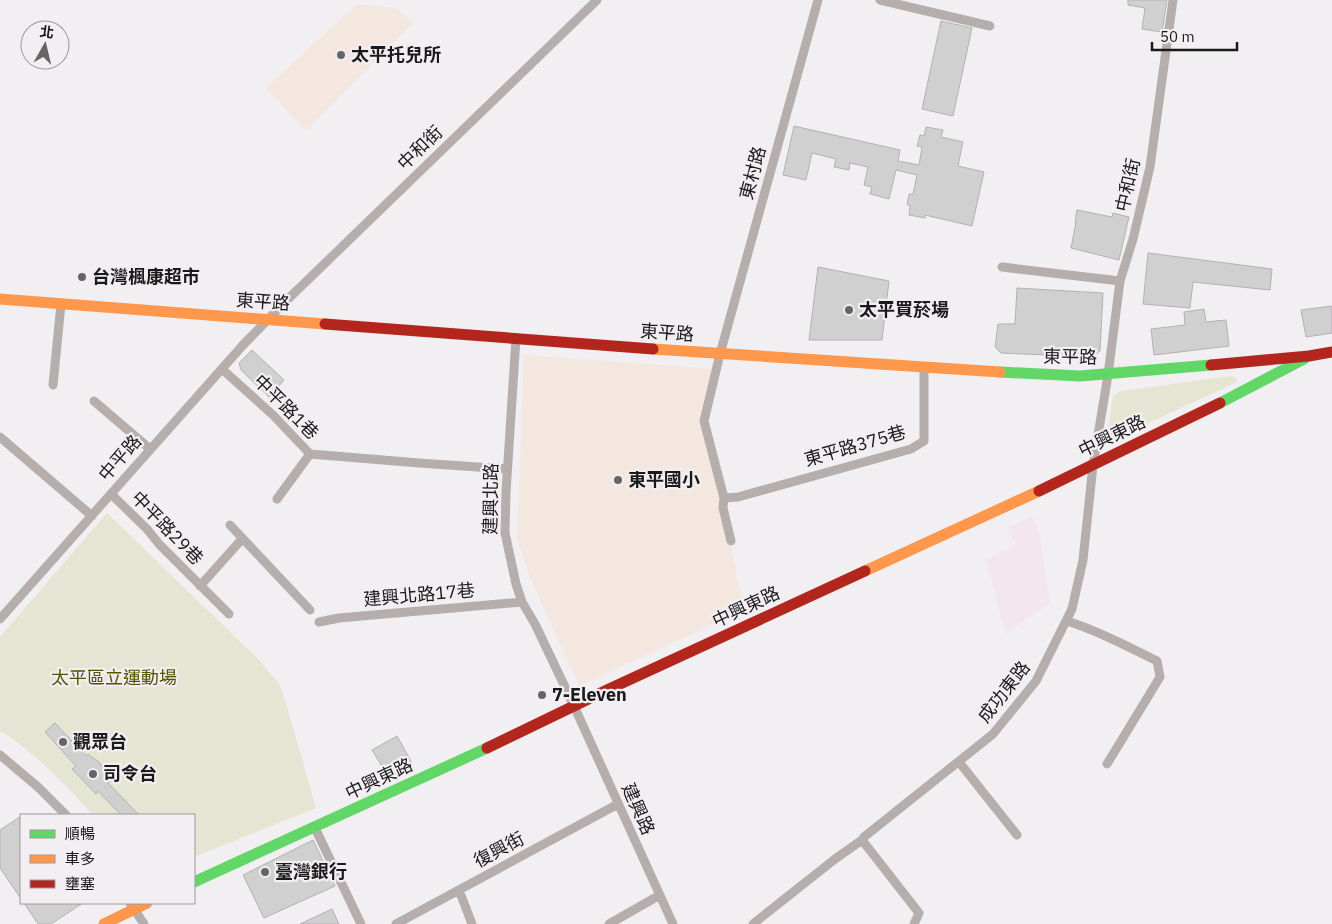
<svg xmlns="http://www.w3.org/2000/svg" width="1332" height="924" font-family="'IBM Plex Sans','Noto Sans TC',sans-serif">
<rect width="100%" height="100%" fill="#f1eff1"/>
<path fill="#f4e6ed" d="M1032,516L1039,532L1050,603L1005,634L986,560L1016,545L1007,528Z"/>
<path fill="#f4e7e0" d="M357,4L396,8L413,23L306,131L266,88Z
M524,355L717,369L705,422L744,610L579,686L530,578L517,537Z"/>
<path fill="#e4e5d3" d="M1231,376L1236,378L1237,382L1140,427L1137,431L1113,443L1108,444L1106,442L1113,397L1120,391Z
M107,513L257,658L279,684L285,700L316,808L194,857V815H93C67,787 33,750 0,731V637Z"/>
<path fill="#d1d0d1" stroke="#b3b1b3" d="M1128,0H1167L1162,32L1142,29L1145,8L1128,5Z
M941,21L972,28L953,116L922,109Z
M794,126L900,150L898,161L919,165L922,147L917,146L920,135L924,136L926,127L943,130L941,137L963,142L958,166L984,172L972,226L925,215V218L909,215L910,205H907L909,194H913L917,175L896,170L889,199L870,194L872,187L864,185L868,167L850,163L849,170L834,167L836,159L812,153L806,180L783,175Z
M1077,210L1112,217L1113,213L1129,217L1119,260L1071,248L1076,222H1075Z
M1148,253L1272,269L1270,290L1193,282L1190,308L1143,304Z
M818,267L889,281L882,340H809Z
M1017,288L1103,293L1100,351L1092,357L1001,353L995,347L998,324H1015Z
M1332,306V333L1306,337L1301,310Z
M1204,309L1206,322L1226,320L1229,346L1154,355L1151,329L1185,325L1184,312Z
M252,350L284,380L269,397L241,370L239,363Z
M55,723L86,756L88,754L100,763L111,780L108,783L139,815H121L98,791L96,794L72,769L76,766L45,732Z
M397,736L413,765L389,778L372,750Z
M21,816V899L0,868V830Z
M313,840L335,886L264,918L243,875Z
M24,903H83L51,924H38Z
M332,909L339,924H300Z"/>
<g fill="none" stroke-linecap="round" stroke-linejoin="round">
<path stroke="#b5aeac" stroke-width="9" d="M880,0L990,26
M1002,267L1120,281
M516,338L506,492L505,533L516,584L522,602L535,624L574,706L673,924
M222,369L273,415L310,454L419,463L507,469
M53,385L61,304
M94,401L150,449
M0,437L92,516
M111,494L147,529L159,544L229,614
M724,498L738,497L911,449L924,441V368
M277,499L310,454
M230,525L310,610
M731,541L723,508L724,498L704,421L720,354L818,0
M200,586L242,539
M0,619L243,345L286,301L597,0
M1067,621C1098,631 1127,646 1157,661L1160,677L1107,764
M319,622L339,618L522,602
M0,755L38,787L66,815
M959,762L1017,835
M315,828L361,924
M862,840L919,913L914,924
M459,890L472,924
M130,903L144,924
M396,924L618,804
M609,924L660,895
M753,924L835,859L862,840L864,837L993,734L1036,681L1072,609L1083,560L1093,465L1108,375L1120,281L1133,239L1150,167L1173,0"/>
<path stroke="#63d668" stroke-width="11" d="M1000,372L1080,376L1211,365
M1220,403L1304,359
M194,882L487,748"/>
<path stroke="#ff974d" stroke-width="11" d="M0,299L325,324
M653,349L1000,372
M865,571L1039,491
M104,924L147,903"/>
<path stroke="#b3261e" stroke-width="11" d="M325,324L653,349
M1211,365L1309,356L1332,352
M1039,491L1220,403
M487,748L607,690L865,571"/>
</g>
<g fill="#666566" stroke="#f2eef2" stroke-width="2">
<circle cx="341" cy="55" r="5"/>
<circle cx="82" cy="277" r="5"/>
<circle cx="849" cy="310" r="5"/>
<circle cx="618" cy="480" r="5"/>
<circle cx="542" cy="695" r="5"/>
<circle cx="63" cy="742" r="5"/>
<circle cx="93" cy="774" r="5"/>
<circle cx="265" cy="872" r="5"/>
</g>
<g text-anchor="middle" stroke-width="4.5" stroke-linejoin="round" paint-order="stroke">
<g font-size="18" font-weight="bold" fill="#1b1a1b" stroke="#f2eef2" text-anchor="start">
<text x="351" y="61">太平托兒所</text>
<text x="92" y="283">台灣楓康超市</text>
<text x="859" y="316">太平買菸場</text>
<text x="628" y="486">東平國小</text>
<text x="552" y="701">7-Eleven</text>
<text x="73" y="748">觀眾台</text>
<text x="103" y="780">司令台</text>
<text x="275" y="878">臺灣銀行</text>
</g>
<g font-size="18" fill="#1b1a1b" stroke="#f2eef2">
<text transform="translate(420 148) rotate(-44)" y="6">中和街</text>
<text transform="translate(753 173) rotate(-75)" y="6">東村路</text>
<text transform="translate(1128 185) rotate(-77)" y="6">中和街</text>
<text transform="translate(263 302) rotate(4)" y="6">東平路</text>
<text transform="translate(667 333) rotate(4)" y="6">東平路</text>
<text transform="translate(1070 357) rotate(1)" y="6">東平路</text>
<text transform="translate(286 407) rotate(45)" y="6">中平路1巷</text>
<text transform="translate(1112 436) rotate(-26)" y="6">中興東路</text>
<text transform="translate(855 446) rotate(-16)" y="6">東平路375巷</text>
<text transform="translate(120 458) rotate(-49)" y="6">中平路</text>
<text transform="translate(491 499) rotate(-89)" y="6">建興北路</text>
<text transform="translate(167 528) rotate(46)" y="6">中平路29巷</text>
<text transform="translate(419 595) rotate(-5)" y="6">建興北路17巷</text>
<text transform="translate(746 607) rotate(-25)" y="6">中興東路</text>
<text transform="translate(1004 692) rotate(-52)" y="6">成功東路</text>
<text transform="translate(379 779) rotate(-25)" y="6">中興東路</text>
<text transform="translate(638 809) rotate(66)" y="6">建興路</text>
<text transform="translate(499 850) rotate(-28)" y="6">復興街</text>
</g>
<g font-size="18" fill="#515300" stroke="#f2eef2">
<text x="114" y="684">太平區立運動場</text>
</g>
</g>
<rect x="20" y="814" width="175" height="90" fill="#f2eef2" stroke="#9c999c"/>
<rect x="30" y="830" width="25" height="8" fill="#63d668" stroke="#9c999c"/>
<text x="65" y="839" font-size="15" fill="#1b1a1b">順暢</text>
<rect x="30" y="855" width="25" height="8" fill="#ff974d" stroke="#9c999c"/>
<text x="65" y="864" font-size="15" fill="#1b1a1b">車多</text>
<rect x="30" y="880" width="25" height="8" fill="#b3261e" stroke="#9c999c"/>
<text x="65" y="889" font-size="15" fill="#1b1a1b">壅塞</text>
<g transform="translate(45 45) rotate(8)"><circle r="24" fill="#f2eef2" stroke="#9c999c"/>
<path d="M0-4L9 19L0 12L-9 19Z" fill="#666566"/>
<text y="-8" font-size="14" font-weight="bold" text-anchor="middle" fill="#1b1a1b">北</text>
</g>
<path d="M1152 42v8h85v-8" fill="none" stroke="#1b1a1b" stroke-width="2.5"/>
<text x="1160" y="42" font-size="15" fill="#1b1a1b" stroke="#f2eef2" stroke-width="4" paint-order="stroke">50 m</text>
</svg>
